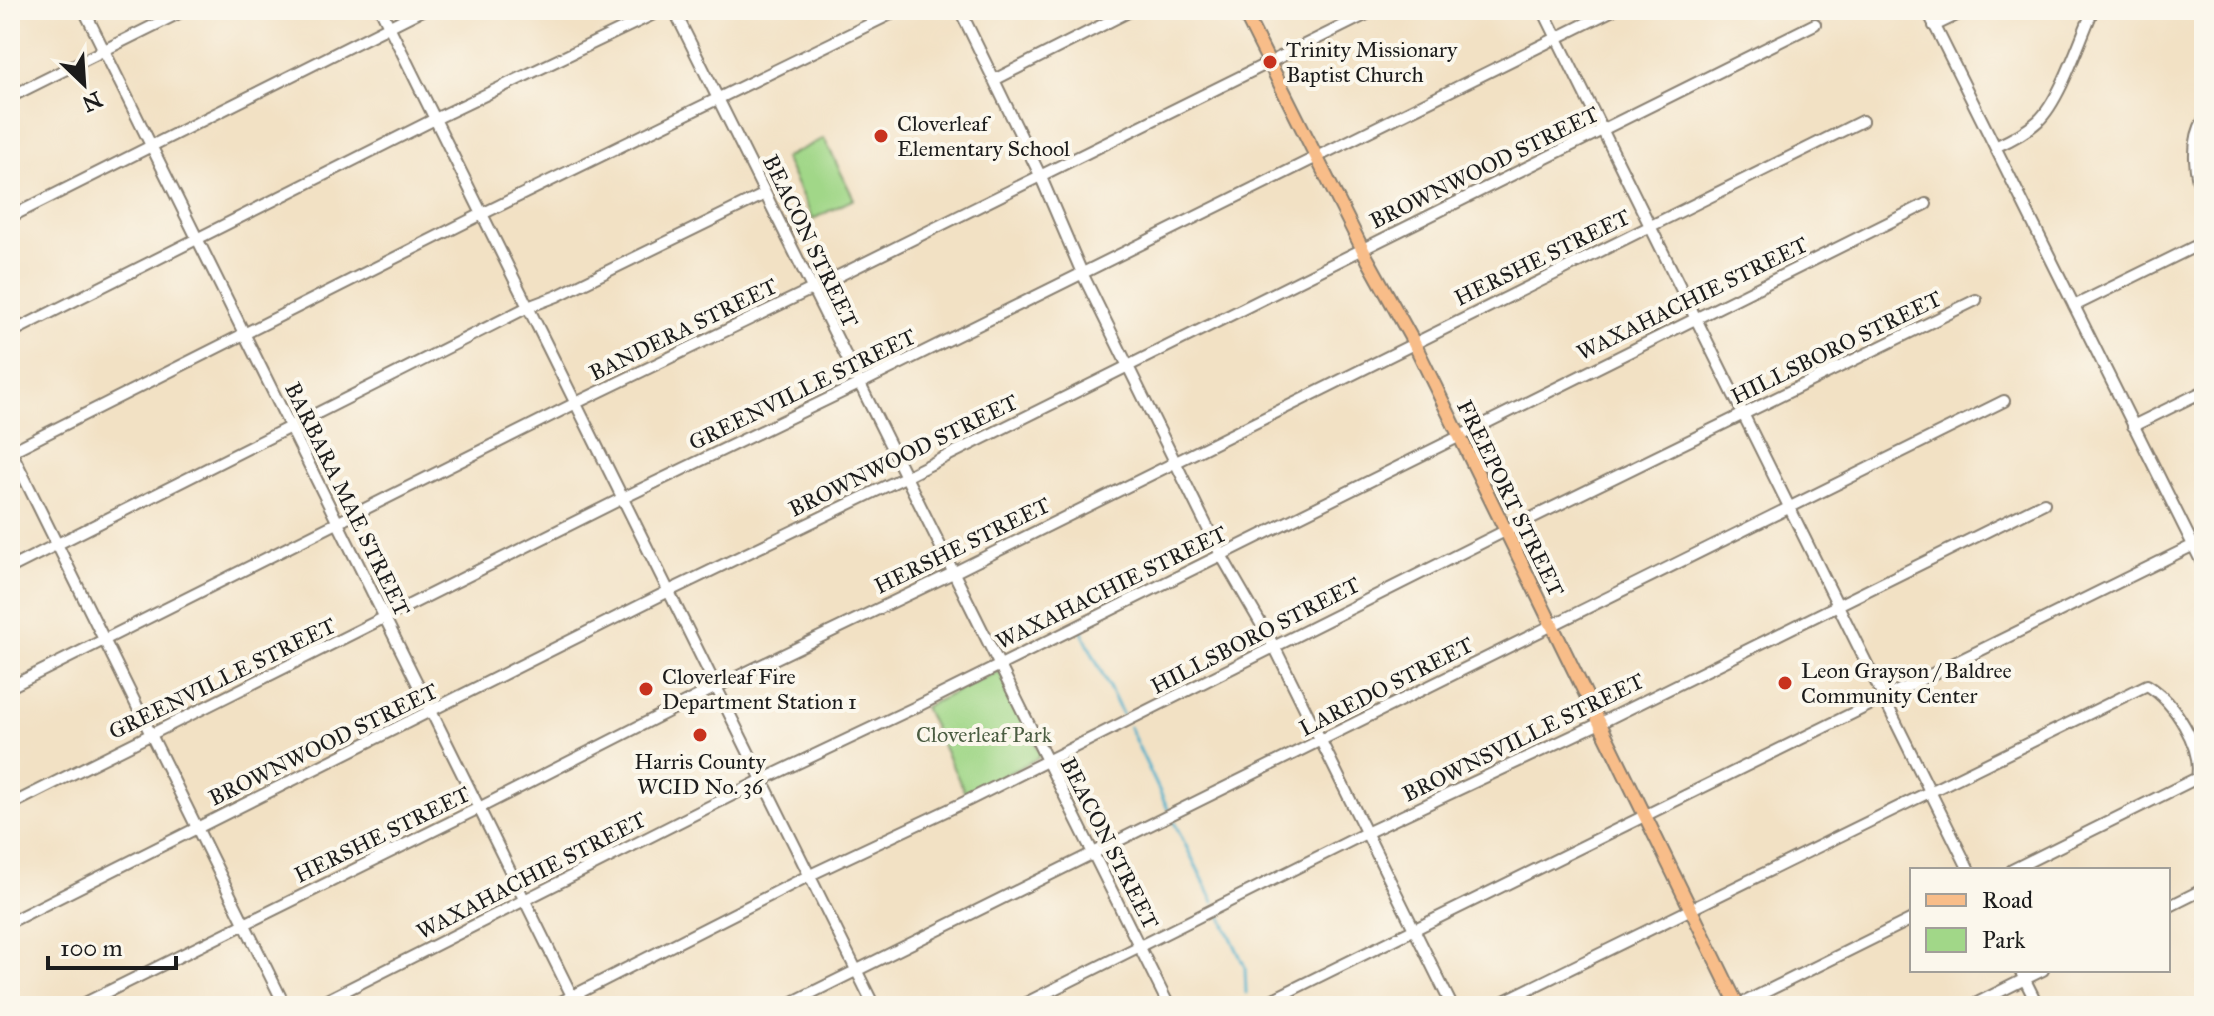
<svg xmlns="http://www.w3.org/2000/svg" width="2214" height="1016" font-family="'IM FELL Great Primer',serif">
<rect width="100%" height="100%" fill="#fbf7ec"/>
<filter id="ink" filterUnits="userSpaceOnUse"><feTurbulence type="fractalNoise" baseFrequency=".0125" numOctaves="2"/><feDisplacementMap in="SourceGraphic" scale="16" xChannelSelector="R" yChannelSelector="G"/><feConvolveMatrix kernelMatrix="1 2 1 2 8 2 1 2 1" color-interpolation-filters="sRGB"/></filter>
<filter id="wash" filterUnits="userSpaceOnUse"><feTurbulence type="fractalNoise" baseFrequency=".006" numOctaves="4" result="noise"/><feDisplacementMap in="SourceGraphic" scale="32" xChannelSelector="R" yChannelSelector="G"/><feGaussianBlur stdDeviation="1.8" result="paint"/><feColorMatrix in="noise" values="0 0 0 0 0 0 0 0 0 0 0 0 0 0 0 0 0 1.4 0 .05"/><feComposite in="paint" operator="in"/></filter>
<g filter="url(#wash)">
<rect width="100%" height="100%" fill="#f2e1c4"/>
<path fill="#a1d788" stroke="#5e7a52" stroke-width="2" d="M824,138L854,199L813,219L784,158Z
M999,671L1040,753L1038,758L966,795L924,707Z"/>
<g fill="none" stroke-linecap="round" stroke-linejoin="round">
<path stroke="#4aadc9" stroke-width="3" d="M1080,628L1122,714
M1129,727L1168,809
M1174,822L1214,902
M1220,914L1245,967L1246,993"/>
</g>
</g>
<g filter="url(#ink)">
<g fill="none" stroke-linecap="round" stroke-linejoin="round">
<g stroke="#877e70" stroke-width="14">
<path id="minor" d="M84,10L577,1006
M381,10L874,1006
M674,10L1169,1006
M960,10L1040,175L1082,273L1221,555L1275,648L1452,1006
M1543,10L1969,870
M1927,10L2204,567
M1934,26L1967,10
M994,80L1132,10
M10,97L185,10
M2204,119C2190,142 2194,175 2204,199
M1995,147C2011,140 2025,133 2038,121C2060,101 2080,39 2093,10
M10,217L422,10
M2074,306L2204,242
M10,333L435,119L662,10
M2133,426L2204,391
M10,449L285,1006
M10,452L482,214L899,10
M10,568L528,307L557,296L765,194
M10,687L576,403L812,289L1375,10
M10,805L623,498L859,384L1613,10
M2168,907L2204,889
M10,922L669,591L905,477L1815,24
M2020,970L2038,1006
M79,1006L479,808L716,687L953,573L1862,121
M315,1006L762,780L920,705L1926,204
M553,1006L810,875L967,801L1505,531L1976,300
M785,1006L2004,401
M1020,1006L1366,833L1598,724L2044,503
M1259,1006L2204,540
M1494,1006L2147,685C2174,701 2203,747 2197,778L2012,870
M1737,1006L1912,919
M1971,1006L2043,970"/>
</g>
<g stroke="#877e70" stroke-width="16">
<path id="major" d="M1243,10L1368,260L1414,343L1738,1006"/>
</g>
<use href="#minor" stroke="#fff" stroke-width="10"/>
<use href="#major" stroke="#f8bd89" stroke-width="12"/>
</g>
</g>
<g fill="#c8321e" stroke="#fbf7ec" stroke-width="3">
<circle cx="1270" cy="62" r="8"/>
<circle cx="881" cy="136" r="8"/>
<circle cx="1785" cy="683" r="8"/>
<circle cx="646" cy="689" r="8"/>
<circle cx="700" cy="735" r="8"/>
</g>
<g text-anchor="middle" stroke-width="8" stroke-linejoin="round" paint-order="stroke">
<g font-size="22" fill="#1c1c1c" stroke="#fbf7ec" text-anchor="start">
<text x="1286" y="57">Trinity Missionary<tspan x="1286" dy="25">Baptist Church</tspan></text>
<text x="897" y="131">Cloverleaf<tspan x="897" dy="25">Elementary School</tspan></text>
<text x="1801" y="678">Leon Grayson / Baldree<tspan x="1801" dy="25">Community Center</tspan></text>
<text x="662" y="684">Cloverleaf Fire<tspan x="662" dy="25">Department Station 1</tspan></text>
<text x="700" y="769" text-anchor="middle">Harris County<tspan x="700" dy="25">WCID No. 36</tspan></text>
</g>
<g font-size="22" fill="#1c1c1c" stroke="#fbf7ec">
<text transform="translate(1484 167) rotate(-26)" y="8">BROWNWOOD STREET</text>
<text transform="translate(811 241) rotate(64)" y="8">BEACON STREET</text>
<text transform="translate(1542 257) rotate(-26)" y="8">HERSHE STREET</text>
<text transform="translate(1692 298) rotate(-26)" y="8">WAXAHACHIE STREET</text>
<text transform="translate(683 329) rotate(-26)" y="8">BANDERA STREET</text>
<text transform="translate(1836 347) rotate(-26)" y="8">HILLSBORO STREET</text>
<text transform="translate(802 389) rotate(-26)" y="8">GREENVILLE STREET</text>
<text transform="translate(903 455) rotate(-26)" y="8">BROWNWOOD STREET</text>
<text transform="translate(1511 498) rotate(64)" y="8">FREEPORT STREET</text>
<text transform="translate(348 499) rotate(64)" y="8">BARBARA MAE STREET</text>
<text transform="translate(962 545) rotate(-26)" y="8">HERSHE STREET</text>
<text transform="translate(1111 587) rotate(-26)" y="8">WAXAHACHIE STREET</text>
<text transform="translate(1255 635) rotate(-27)" y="8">HILLSBORO STREET</text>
<text transform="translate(222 678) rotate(-26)" y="8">GREENVILLE STREET</text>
<text transform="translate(1386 686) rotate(-27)" y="8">LAREDO STREET</text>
<text transform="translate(1523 737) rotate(-26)" y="8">BROWNSVILLE STREET</text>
<text transform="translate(323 744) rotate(-26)" y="8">BROWNWOOD STREET</text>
<text transform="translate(382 834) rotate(-26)" y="8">HERSHE STREET</text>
<text transform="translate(1110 843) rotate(63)" y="8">BEACON STREET</text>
<text transform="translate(531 875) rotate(-27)" y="8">WAXAHACHIE STREET</text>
</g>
<g font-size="22" fill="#4b5d42" stroke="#fbf7ec">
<text x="984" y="742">Cloverleaf Park</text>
</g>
</g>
<rect width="2214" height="1016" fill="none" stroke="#fbf7ec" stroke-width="40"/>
<rect x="1910" y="868" width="260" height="104" fill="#fbf7ec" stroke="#a29f99" stroke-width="2"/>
<rect x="1926" y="894" width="40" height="12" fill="#f8bd89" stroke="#a29f99" stroke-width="2"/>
<text x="1982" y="908" font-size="24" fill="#1c1c1c">Road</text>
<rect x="1926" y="928" width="40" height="24" fill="#a1d788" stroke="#a29f99" stroke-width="2"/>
<text x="1982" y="948" font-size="24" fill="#1c1c1c">Park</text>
<g transform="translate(84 84) rotate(155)" stroke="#fbf7ec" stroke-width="6" paint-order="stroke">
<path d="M0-6L14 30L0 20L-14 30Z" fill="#1c1c1c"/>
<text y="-12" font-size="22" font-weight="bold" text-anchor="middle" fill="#1c1c1c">N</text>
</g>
<path d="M48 956v12h128v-12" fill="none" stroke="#1c1c1c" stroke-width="4"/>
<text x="60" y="956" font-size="24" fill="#1c1c1c" stroke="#fbf7ec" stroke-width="6" paint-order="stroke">100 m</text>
</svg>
